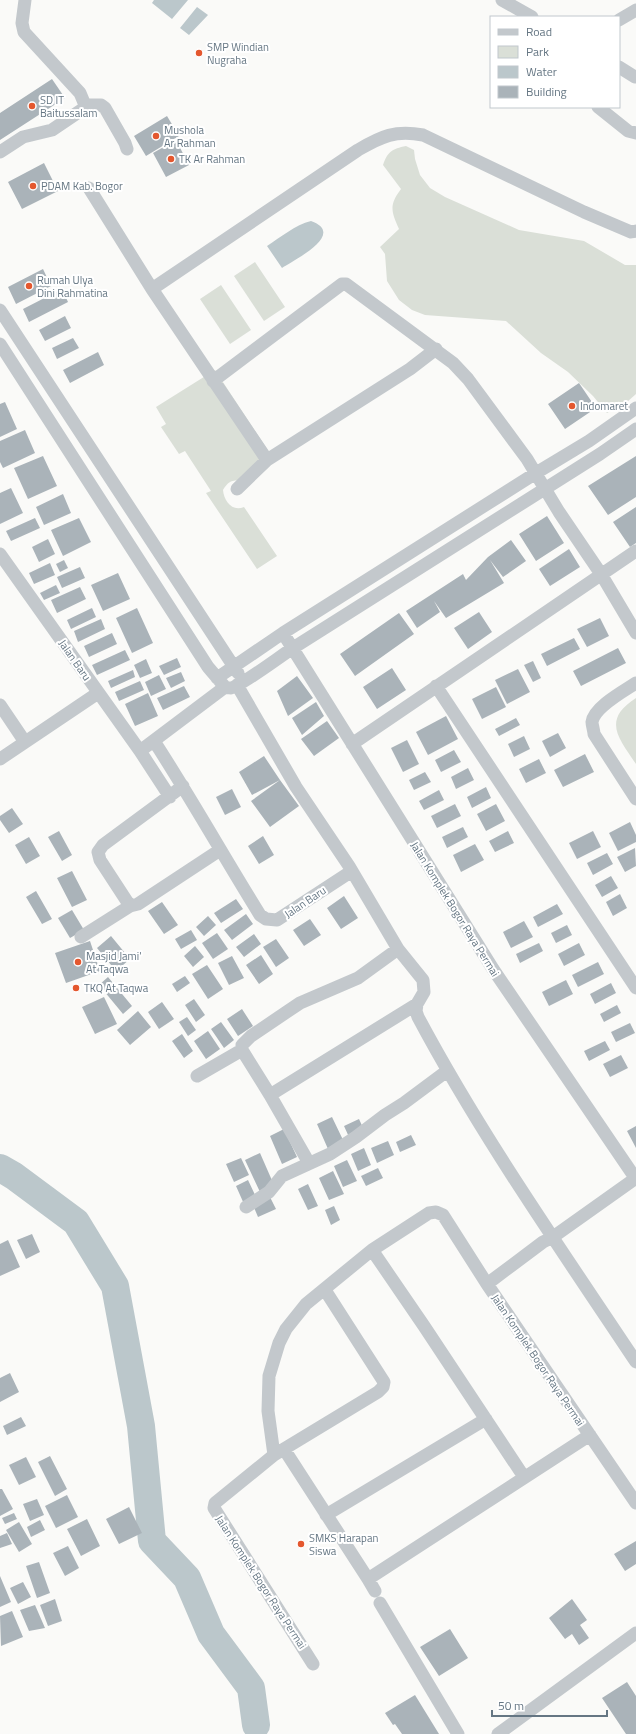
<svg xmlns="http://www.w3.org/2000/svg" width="636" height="1734" font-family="'Titillium Web',sans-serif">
<rect width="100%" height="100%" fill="#fafaf8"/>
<path fill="#dadfd7" d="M406,146L414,150L415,159L420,175L430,188L445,197L519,230L584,241L625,265H636V394L627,402L607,413L593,396L568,372L541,353L506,321L425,315L412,310L399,300L387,281L385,254L380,247L399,229C391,211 389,205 401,189L383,165C388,151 392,149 406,146Z
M255,262L285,307L264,321L234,276Z
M221,285L251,330L230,344L200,299Z
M215,370L273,458C263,465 254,472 244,478C234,483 231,477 223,490C224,501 232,512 244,507L277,556L257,569L206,493L211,491L185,451L179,454L161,427L166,424L156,407Z
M636,698V764C618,737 602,720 636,698Z"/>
<path fill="#bbc7cb" d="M154,0H188L172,19L152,3Z
M197,7L208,15L189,35L180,28Z
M311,221C347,234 294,260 282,268L267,246C281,237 295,225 311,221Z"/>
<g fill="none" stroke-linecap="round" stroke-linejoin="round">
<path stroke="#bbc7cb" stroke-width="28" d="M0,1168L14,1176L76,1222L115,1286L141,1426L152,1541L187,1578L211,1634L251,1688L256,1725"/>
</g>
<path fill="#aab3b9" d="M52,79L65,98L0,140V113Z
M167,116L179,136L146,156L134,136Z
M176,140L189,165L166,177L153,153Z
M44,163L58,191L22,209L8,182Z
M43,269L51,286L16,304L8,287Z
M62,289L68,302L29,322L23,309Z
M65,316L71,328L45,341L39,330Z
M73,338L79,348L57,359L52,348Z
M98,352L104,365L70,383L63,370Z
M579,383L596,408L565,429L548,404Z
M5,402L17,429L0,437V404Z
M25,430L35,453L3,468L0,462V441Z
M43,456L57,486L28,499L14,468Z
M636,456V497L608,515L588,486Z
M11,488L23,513L0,524V493Z
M63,494L71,513L44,525L36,507Z
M636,507V543L630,547L613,522Z
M547,516L564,543L536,561L519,534Z
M35,518L40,528L11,541L6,531Z
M79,518L91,542L63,556L51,530Z
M48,539L55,554L39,562L32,547Z
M511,540L526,561L503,577L490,560L504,583L446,618L434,601L440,612L417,628L406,611L463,574L466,580L488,557Z
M569,549L580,567L550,586L539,569Z
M64,560L68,568L60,572L56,564Z
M50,563L55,575L34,584L29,573Z
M80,567L85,578L62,588L57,577Z
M118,573L130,599L103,611L91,585Z
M56,585L60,593L44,600L40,593Z
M80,587L86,599L57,613L51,600Z
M92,608L96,617L71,629L67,620Z
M137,608L153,643L132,653L116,618Z
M479,612L492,632L468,649L454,628Z
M399,613L414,634L355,676L340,654Z
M600,618L609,636L587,647L577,629Z
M101,619L105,629L78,642L74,631Z
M112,633L117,644L89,657L84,646Z
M574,638L580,649L547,666L541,654Z
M618,648L626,663L581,686L573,671Z
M125,650L130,660L97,675L92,665Z
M177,658L181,667L164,675L159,666Z
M146,659L152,673L140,678L134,665Z
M533,661L541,678L533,682L524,665Z
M392,668L406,690L377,709L363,687Z
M518,669L530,692L507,704L495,680Z
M133,670L135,677L111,688L108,681Z
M181,672L185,681L171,688L166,678Z
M159,675L166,689L151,696L145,682Z
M297,676L313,698L288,716L277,691Z
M140,681L144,690L119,701L115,692Z
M184,686L190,697L163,710L157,698Z
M496,687L506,707L482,719L472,699Z
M148,693L158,716L135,726L125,704Z
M316,702L324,716L302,735L292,718Z
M446,716L458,739L428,755L416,732Z
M516,718L520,725L499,736L495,729Z
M327,721L339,738L314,756L301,739Z
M558,733L566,748L550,757L542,741Z
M524,736L530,749L514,757L508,744Z
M407,740L419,764L403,772L391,748Z
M454,750L461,762L441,772L435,760Z
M585,754L594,772L563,787L554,770Z
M264,756L280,780L252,795L239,772Z
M539,759L546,773L526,783L519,769Z
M468,768L474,780L456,789L451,777Z
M425,772L431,782L414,790L409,780Z
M280,780L299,806L270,827L251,801Z
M486,787L491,798L472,808L467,797Z
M232,789L241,807L225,815L216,797Z
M439,790L444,800L424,810L419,801Z
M455,804L461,816L437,828L431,816Z
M496,804L505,821L486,831L477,814Z
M12,808L23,824L9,833L0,820V816Z
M630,822L636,835V842L618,851L609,833Z
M463,827L468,837L447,848L442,837Z
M59,831L72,855L62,861L48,837Z
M508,831L514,843L495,852L489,841Z
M593,831L601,847L577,859L569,843Z
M263,836L274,855L259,864L248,846Z
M29,837L40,856L26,864L15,845Z
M475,844L484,860L461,872L453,855Z
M635,848L636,866L625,872L617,857Z
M607,853L613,864L593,875L587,863Z
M72,871L87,900L72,907L57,878Z
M611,876L618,888L602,897L595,885Z
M36,891L52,919L42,924L26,897Z
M620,894L627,908L613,916L606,902Z
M344,896L358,918L341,929L327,908Z
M236,899L243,909L221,923L214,913Z
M162,902L178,925L164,934L148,911Z
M557,904L563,914L538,927L533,917Z
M72,910L84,930L70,938L58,918Z
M246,914L253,924L232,940L224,930Z
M208,916L216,925L204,936L196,927Z
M310,919L321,935L304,946L293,930Z
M524,921L533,937L511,948L503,932Z
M567,925L572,935L556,943L551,933Z
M191,930L197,940L181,949L175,939Z
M217,933L228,949L213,959L202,943Z
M254,934L261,944L244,957L236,947Z
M111,936L130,959L116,971L97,948Z
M276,939L289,958L276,967L263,947Z
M90,941L100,971L66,983L55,953Z
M539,943L543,951L520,963L516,954Z
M579,943L585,955L564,966L558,954Z
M195,946L204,957L193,967L184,956Z
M261,955L273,974L259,984L246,965Z
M232,956L244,978L229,985L218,963Z
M598,962L604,974L578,987L572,975Z
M207,965L223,989L208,999L192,974Z
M185,976L190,983L177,992L172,984Z
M108,977L132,1006L123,1014L99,985Z
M566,980L573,994L549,1006L542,992Z
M611,983L616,993L595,1004L590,994Z
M104,997L117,1024L95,1034L82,1007Z
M194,999L205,1015L196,1022L185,1005Z
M162,1002L174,1019L159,1029L148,1012Z
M617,1005L621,1013L604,1022L600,1014Z
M242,1009L253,1026L238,1036L227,1019Z
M138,1011L151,1027L130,1045L117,1030Z
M187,1017L196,1030L188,1036L179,1022Z
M221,1022L234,1040L224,1048L211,1029Z
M630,1023L635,1033L616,1042L611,1032Z
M208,1031L220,1049L206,1059L194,1041Z
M182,1034L193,1051L184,1058L172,1041Z
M605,1041L610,1050L589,1061L584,1051Z
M621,1055L628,1068L610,1077L603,1064Z
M332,1117L344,1142L328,1149L317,1124Z
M359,1119L364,1130L349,1137L344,1126Z
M636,1126V1148L627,1131Z
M284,1129L297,1157L282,1164L270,1136Z
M411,1135L416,1145L400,1152L396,1142Z
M388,1141L394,1155L377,1163L371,1148Z
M364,1148L371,1165L358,1171L351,1154Z
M260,1153L274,1185L260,1192L245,1160Z
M241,1158L249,1175L234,1182L226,1164Z
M347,1160L357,1181L343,1187L334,1166Z
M378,1168L383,1178L366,1186L361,1176Z
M333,1171L344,1194L329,1200L319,1178Z
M248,1180L257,1199L244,1204L236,1186Z
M308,1184L318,1206L308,1210L298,1189Z
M270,1197L276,1209L258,1217L253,1205Z
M334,1206L340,1220L331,1225L325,1210Z
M32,1234L40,1252L26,1259L17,1240Z
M8,1240L20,1267L0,1276V1244Z
M10,1373L19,1392L0,1402V1378Z
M21,1417L26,1426L7,1435L3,1426Z
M50,1456L67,1489L55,1496L38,1462Z
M26,1457L36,1477L19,1485L9,1465Z
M0,1489H2L13,1509L0,1516Z
M67,1495L78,1517L56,1528L45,1506Z
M37,1499L44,1515L30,1521L23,1504Z
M129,1507L142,1533L119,1544L106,1519Z
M14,1513L17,1519L5,1524L2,1518Z
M87,1519L100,1546L81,1556L67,1529Z
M40,1520L45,1530L31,1537L27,1527Z
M19,1522L32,1544L19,1552L6,1530Z
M7,1533L12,1544L0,1548V1536Z
M636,1541V1564L625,1571L614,1554Z
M68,1546L79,1568L65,1576L53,1553Z
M39,1562L50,1593L37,1598L26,1566Z
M0,1576L11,1602L0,1607Z
M23,1582L31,1597L18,1604L10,1588Z
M55,1599L62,1621L48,1626L40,1605Z
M572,1599L587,1620L580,1625L589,1638L579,1645L572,1634L565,1639L549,1618Z
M35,1605L45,1628L29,1631L20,1610Z
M12,1611L23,1637L1,1646L0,1616Z
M450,1629L468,1658L439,1676L420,1647Z
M627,1682L636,1696V1734H626L602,1698Z
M415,1695L439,1734H402L395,1724L393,1725L385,1713Z"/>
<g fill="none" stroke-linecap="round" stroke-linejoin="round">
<path stroke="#c3c8cc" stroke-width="13" d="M502,0L532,17
M619,20L636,10
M619,67L635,77
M85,105H101L105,108L125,143L127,149
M598,107L628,131L636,133
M0,152L23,137L52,130L83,109L85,105L80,93L24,32L22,23L25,0
M89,188L152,289L267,460
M152,289L358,150C382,136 395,130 423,135L584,212L631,232L636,231
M0,310L238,673
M0,344L208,667L225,687C227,688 229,688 231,688C241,686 282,655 293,648L600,454L636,429
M213,381L342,284H346L453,363L468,379L527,459L559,512L601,574L636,633
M237,489L267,460L410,369L436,349
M0,554L140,751L225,687
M283,633L493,969L636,1179
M217,678L283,633L536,473L589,441L636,408
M636,683C624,691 594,707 592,722C592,725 594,731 594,734L636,799
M237,685L296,787L349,866L398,949L423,980L424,992L417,1004L416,1011L418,1017C482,1137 561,1249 636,1362
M436,686L636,988
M0,705L25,742
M154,741C191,798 224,857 260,915L266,919L277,920L352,871
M352,744L636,551
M140,751L170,797
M0,759L98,693
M183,786L103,845L98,852L100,860L130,906L138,904L220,850
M81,937L130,906
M197,1076L242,1050
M270,1095L417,1004
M309,1163L270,1095L242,1050V1045L251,1036L300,1003L358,978L398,949
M246,1207L269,1192L282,1176L330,1154L356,1137L385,1115L404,1103L447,1071
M372,1250L424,1326L524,1477
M487,1284L543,1242L553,1237L636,1178
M284,1449L368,1579L590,1435
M274,1455L268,1411L269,1376L279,1343L286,1329L306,1304L372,1250L429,1213L436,1212L443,1215L487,1284L636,1503
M326,1515L486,1419
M368,1579L375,1591
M380,1603L458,1734
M313,1664L214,1508L215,1503L274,1455L378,1392L383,1387L384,1382L325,1290
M498,1734L636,1633"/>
</g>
<g fill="#e4572e" stroke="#fff" stroke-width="1.5">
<circle cx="199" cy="53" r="4"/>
<circle cx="32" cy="106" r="4"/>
<circle cx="156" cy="136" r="4"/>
<circle cx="171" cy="159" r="4"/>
<circle cx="33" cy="186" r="4"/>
<circle cx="29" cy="286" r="4"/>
<circle cx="572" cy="406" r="4"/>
<circle cx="78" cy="962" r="4"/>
<circle cx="76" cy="988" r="4"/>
<circle cx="301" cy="1544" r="4"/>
</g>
<g text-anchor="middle" stroke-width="4" stroke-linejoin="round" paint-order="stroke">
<g font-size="11" fill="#657683" stroke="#fff" text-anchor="start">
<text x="207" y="51">SMP Windian<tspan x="207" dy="13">Nugraha</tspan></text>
<text x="40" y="104">SD IT<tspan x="40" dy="13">Baitussalam</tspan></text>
<text x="164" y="134">Mushola<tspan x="164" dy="13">Ar Rahman</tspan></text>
<text x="179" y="163">TK Ar Rahman</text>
<text x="41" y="190">PDAM Kab. Bogor</text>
<text x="37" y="284">Rumah Ulya<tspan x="37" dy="13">Dini Rahmatina</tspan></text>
<text x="580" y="410">Indomaret</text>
<text x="86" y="960">Masjid Jami'<tspan x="86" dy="13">At Taqwa</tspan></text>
<text x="84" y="992">TKQ At Taqwa</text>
<text x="309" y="1542">SMKS Harapan<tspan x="309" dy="13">Siswa</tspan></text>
</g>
<g font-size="11" fill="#657683" stroke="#fff">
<text transform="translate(75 660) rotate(55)" y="4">Jalan Baru</text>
<text transform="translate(305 902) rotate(-34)" y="4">Jalan Baru</text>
<text transform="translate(455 909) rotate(58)" y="4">Jalan Komplek Bogor Raya Permai</text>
<text transform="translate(538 1360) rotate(56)" y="4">Jalan Komplek Bogor Raya Permai</text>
<text transform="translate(261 1582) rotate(57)" y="4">Jalan Komplek Bogor Raya Permai</text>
</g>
</g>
<rect x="490" y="16" width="130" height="92" fill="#ffffff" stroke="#c1c8cd"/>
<rect x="498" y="29" width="20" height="6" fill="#c3c8cc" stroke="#c1c8cd"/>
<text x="526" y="36" font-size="12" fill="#657683">Road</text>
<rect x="498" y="46" width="20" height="12" fill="#dadfd7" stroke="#c1c8cd"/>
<text x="526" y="56" font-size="12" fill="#657683">Park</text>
<rect x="498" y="66" width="20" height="12" fill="#bbc7cb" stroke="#c1c8cd"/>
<text x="526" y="76" font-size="12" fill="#657683">Water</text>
<rect x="498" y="86" width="20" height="12" fill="#aab3b9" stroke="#c1c8cd"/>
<text x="526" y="96" font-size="12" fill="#657683">Building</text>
<path d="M492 1710v6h115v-6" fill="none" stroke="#657683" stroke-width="2"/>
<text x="498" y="1710" font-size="12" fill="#657683" stroke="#ffffff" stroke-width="3" paint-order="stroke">50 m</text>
</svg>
